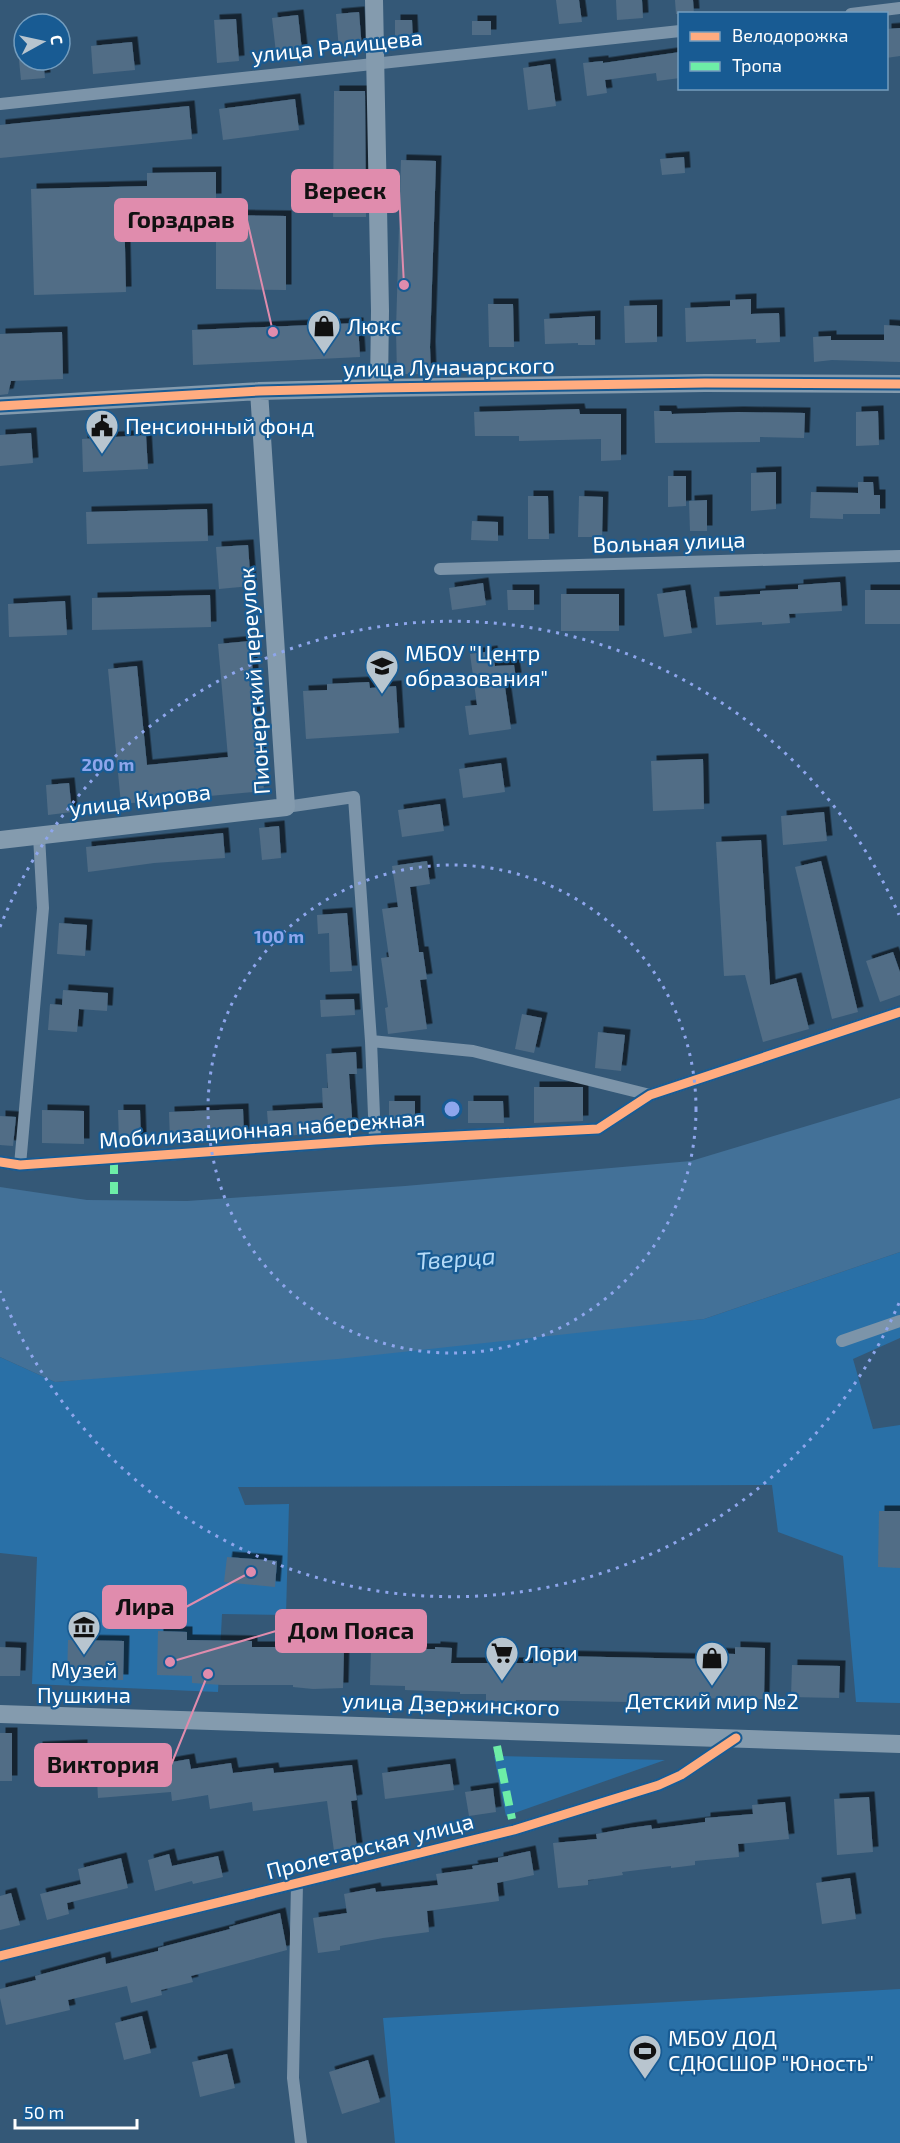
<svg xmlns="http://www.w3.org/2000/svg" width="900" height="2143" font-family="'Exo 2',sans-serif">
<defs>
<filter id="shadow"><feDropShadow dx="5.5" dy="-5.5" stdDeviation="0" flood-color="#0009"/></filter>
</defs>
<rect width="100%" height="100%" fill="#345877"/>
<path fill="#2970a7" d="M900,1252V1338L853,1359L873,1429L900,1425V1703L856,1702L843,1556L778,1532L772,1485L238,1487L245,1505L289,1504L286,1615L222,1614L218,1692L32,1684L37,1557L0,1553V1357L55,1382L704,1319Z
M494,1756L665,1760L506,1816Z
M900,1989V2143H395L383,2018Z"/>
<path fill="#437198" d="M900,1098V1252L704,1319L338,1359L55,1382L0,1357V1187L87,1200L187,1201L405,1186L691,1161Z"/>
<path fill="#516d86" filter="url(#shadow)" d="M556,0H579L582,22L559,24Z
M616,0H642L643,18L617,20Z
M675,0H693L694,14H676Z
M359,12L362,49L339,50L336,14Z
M298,15L302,50L276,53L272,18Z
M236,19L239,61L217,63L214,20Z
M395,20H412L413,43H395Z
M472,21H491V35H472Z
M900,28V56L886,58V29Z
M132,42L135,70L93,74L91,46Z
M680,52V78L657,81L656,73L605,80L607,93L587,96L583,63L603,61V63Z
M19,60H43L45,78L21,80Z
M550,64L556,106L528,110L523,68Z
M334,91H365L366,217H333Z
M295,99L299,130L223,140L219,109Z
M189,106L192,139L0,158V125Z
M684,157L685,173L662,175L660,159Z
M401,160L436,161L430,347L431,374H397L396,330Z
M216,172V199L124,201L126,292L34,295L31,189L147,186V173Z
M216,215L286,216V290L216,289Z
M751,299V314L779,313L780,342L756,343V339L686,342L685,308L730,306V300Z
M488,304H513L514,347H489Z
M657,305V342L625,343L624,306Z
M595,316V345H578V343L545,344L544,319Z
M358,323L360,357L193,365L192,330Z
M884,325L900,326V362L832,360L814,362L813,337L831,336V340H884Z
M62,332L63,379L11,381L8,394L0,395V334Z
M579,409L580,414H621V460L601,461V439L519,441V436H475L474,412Z
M654,411H671L672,414L738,412L805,413L804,438L760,437V442L655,443Z
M878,411L879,445L856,446V412Z
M31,433L33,463L0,466V435Z
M146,435L148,469L83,472L82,439Z
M776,472V509L751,511V473Z
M668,476H686V506L668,507Z
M858,482H873L874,495H880V514H843V519L810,518L811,492L858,493Z
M528,496H548L549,539H528Z
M579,496L603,497L602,537H578Z
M707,500V531H690L689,501Z
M207,509L208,541L87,544L86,512Z
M472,521L498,522V541L471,540Z
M248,545L251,586L219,589L216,547Z
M840,582L842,611L789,614L790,623L762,625V622L716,625L714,597L760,594V591L798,589V585Z
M483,583L486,605L452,610L449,588Z
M507,590H534V610H508Z
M685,590L692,633L664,637L657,594Z
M865,590H900V624H865Z
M561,594H619V631H561Z
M210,595L211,627L92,630V598Z
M65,601L67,635L9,637L8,604Z
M250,641L264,791L121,804L108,669L137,666L147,765L228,757L218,644Z
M492,651L495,666L514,665L516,678L504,680L511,729L469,735L465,706L477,705L470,654Z
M369,682L370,688L396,686L399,733L306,739L303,691L327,690V684Z
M703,759L704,809L653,811L651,761Z
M501,763L505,792L463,798L459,769Z
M69,783L72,812L48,815L46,785Z
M440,804L444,831L402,837L398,810Z
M824,812L827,841L783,845L781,816Z
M279,826L281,858L262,860L259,828Z
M223,833L225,858L154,863L88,872L86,847Z
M761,840L770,985L796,978L809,1029L763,1042L745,975L724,976L716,842Z
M427,861L430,884L410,887L419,952H423L427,979L420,980L427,1029L388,1034L385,1008L388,1007L381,958L389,957L382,909L398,907L392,866Z
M821,861L858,1012L832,1019L795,867Z
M347,913L352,971L330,972L329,933L318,934L317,915Z
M59,923L87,925L85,956L57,954Z
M893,952L900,972V995L880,1002L866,961Z
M63,990L108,993L107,1011L79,1009L77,1032L48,1030L50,1004L62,1005Z
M354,999L355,1015L321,1017L320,1000Z
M522,1014L542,1018L534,1053L515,1049Z
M598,1032L625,1035L621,1071L595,1068Z
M356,1052L357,1074H349L353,1131L269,1137L267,1111L323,1108L322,1088H328L326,1054Z
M534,1087H583V1121L534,1123Z
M389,1101H415V1128L389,1129Z
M468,1101H503L504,1123H468Z
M243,1109L244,1136L170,1140L169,1112Z
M42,1110L84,1111V1144L42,1143Z
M118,1110H140L141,1140L119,1141Z
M0,1116L16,1117L13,1146L0,1145Z
M879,1511H900V1568L878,1567Z
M227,1557L277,1561L275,1587L224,1582Z
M158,1631L187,1632V1640L252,1641V1647H293V1643H313V1648L344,1649L343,1688L313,1689L293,1687V1685H222L192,1683V1676L157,1675Z
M68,1640L124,1641L123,1680L67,1679Z
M0,1647L21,1648L20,1676H0Z
M435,1647L452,1648L451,1663H533V1653H559L558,1656L703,1659V1653L735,1654V1647L765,1648L764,1699L687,1698V1703L516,1700V1702L486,1701V1694H460V1692L405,1690V1686L370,1685L371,1649H435Z
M792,1665L840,1666L839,1698L791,1697Z
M0,1733H12V1781H0Z
M82,1745V1764L120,1761V1765L155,1761V1765L189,1759L191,1769L231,1763L233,1773L273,1768L274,1773L352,1765L357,1800L351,1801L357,1848L334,1851L327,1801L253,1811L252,1802L210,1809L208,1795L172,1801L171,1792L98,1798L97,1780L39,1782L37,1747Z
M450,1764L454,1790L385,1799L382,1773Z
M493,1788L496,1812L469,1816L465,1792Z
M869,1797L873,1852L837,1855L834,1799Z
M785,1802L789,1839L738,1844L739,1857L695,1861V1865L671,1868V1866L622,1872L623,1875L588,1880V1885L558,1888L553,1843L597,1839L596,1834L629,1828L651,1825L652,1829L705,1822V1818L753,1814L752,1805Z
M530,1851L534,1875L497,1883L499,1901L427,1911L429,1932L383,1938L340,1946V1950L318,1953L313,1918L347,1913L344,1894L375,1888L376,1892L438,1885L436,1874L473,1869L472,1866L498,1862V1858Z
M169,1854L172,1866L218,1856L223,1877L193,1884L192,1881L155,1891L148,1860Z
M121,1858L128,1888L67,1903L69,1914L47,1920L40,1894L81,1884L78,1869Z
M850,1878L856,1919L822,1924L816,1883Z
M11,1893L20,1925L0,1930V1896Z
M280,1913L287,1950L191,1976L193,1982L161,1990L162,1995L131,2003L127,1986L68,2000L70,2010L6,2025L0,1998V1989L36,1980L35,1976L105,1957L106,1964L158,1951V1948L230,1929L229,1927Z
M142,2016L151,2053L124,2060L115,2023Z
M227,2054L235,2088L200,2097L192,2062Z
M368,2060L380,2102L342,2114L329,2072Z"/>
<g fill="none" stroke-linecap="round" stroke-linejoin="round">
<path stroke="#7c94a9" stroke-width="12" d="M851,14L900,8
M0,104L680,31
M440,569L900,556
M286,807L354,797L371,1041L375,1140
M371,1041L473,1051L650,1095
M0,1162L20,1165L375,1140L598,1129L650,1095L900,1012
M20,1165L43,908L39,836
M842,1341L900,1321
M297,1884L293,2078L301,2143
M0,1956L514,1830L659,1785L681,1775L736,1738"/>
<path stroke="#849bae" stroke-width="18" d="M374,0L380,311L379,388
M0,406L259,391L379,388L705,383L900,384
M0,840L286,807L259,391
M0,1714L900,1744"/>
<path stroke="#6deda7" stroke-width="8" stroke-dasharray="15 8" stroke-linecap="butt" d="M114,1159V1194
M497,1746L512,1819"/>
<g stroke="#185b93" stroke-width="13">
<path id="cycleway" d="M0,406L259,391L379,388L705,383L900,384
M0,1162L20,1165L375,1140L598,1129L650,1095L900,1012
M0,1956L514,1830L659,1785L681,1775L736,1738"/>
</g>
<use href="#cycleway" stroke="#ffac80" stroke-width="9"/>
</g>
<g fill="none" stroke="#8ea6ec" stroke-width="3" stroke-dasharray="3 6">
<circle cx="452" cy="1109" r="244"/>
<path d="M899 1303A487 487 0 0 1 0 1291M0 927A487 487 0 0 1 899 915"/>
</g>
<defs>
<g id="shop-pin" transform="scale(1.725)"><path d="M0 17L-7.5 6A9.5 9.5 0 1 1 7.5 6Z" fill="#b8c5cf" stroke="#185b93"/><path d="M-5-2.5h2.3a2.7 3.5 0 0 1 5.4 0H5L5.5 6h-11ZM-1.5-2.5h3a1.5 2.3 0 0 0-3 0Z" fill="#111"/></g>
<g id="civic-pin" transform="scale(1.725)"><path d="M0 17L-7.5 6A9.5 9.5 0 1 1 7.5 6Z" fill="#b8c5cf" stroke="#185b93"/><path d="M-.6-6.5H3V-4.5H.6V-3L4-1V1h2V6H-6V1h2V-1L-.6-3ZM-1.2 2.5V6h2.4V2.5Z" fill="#111"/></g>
<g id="school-pin" transform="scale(1.725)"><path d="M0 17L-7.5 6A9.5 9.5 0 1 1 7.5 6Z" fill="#b8c5cf" stroke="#185b93"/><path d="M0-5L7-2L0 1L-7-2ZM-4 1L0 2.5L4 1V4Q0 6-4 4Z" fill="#111"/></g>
<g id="museum-pin" transform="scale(1.725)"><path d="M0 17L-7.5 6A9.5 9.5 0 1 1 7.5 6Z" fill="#b8c5cf" stroke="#185b93"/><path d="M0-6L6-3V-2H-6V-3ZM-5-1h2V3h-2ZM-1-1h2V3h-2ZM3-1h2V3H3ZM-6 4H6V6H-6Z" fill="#111"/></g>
<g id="supermarket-pin" transform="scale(1.725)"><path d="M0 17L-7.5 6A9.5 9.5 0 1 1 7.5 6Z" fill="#b8c5cf" stroke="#185b93"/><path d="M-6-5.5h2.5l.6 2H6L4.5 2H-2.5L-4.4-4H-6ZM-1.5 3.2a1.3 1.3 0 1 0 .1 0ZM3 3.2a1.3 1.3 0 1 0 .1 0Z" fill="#111"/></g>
<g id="stadium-pin" transform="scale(1.725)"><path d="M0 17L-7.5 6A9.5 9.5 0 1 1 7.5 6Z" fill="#b8c5cf" stroke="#185b93"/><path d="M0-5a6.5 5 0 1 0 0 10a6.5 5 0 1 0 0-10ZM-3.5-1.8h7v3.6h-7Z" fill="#111"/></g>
</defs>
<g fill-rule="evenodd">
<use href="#shop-pin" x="324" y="326"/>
<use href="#civic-pin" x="102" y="426"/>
<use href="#school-pin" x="382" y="666"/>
<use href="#museum-pin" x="84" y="1627"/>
<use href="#supermarket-pin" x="502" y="1653"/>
<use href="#shop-pin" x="712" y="1658"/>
<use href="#stadium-pin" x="645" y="2051"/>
</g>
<g text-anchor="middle" stroke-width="4.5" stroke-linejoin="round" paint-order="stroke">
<g font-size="22" fill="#fff" stroke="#185b93">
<text transform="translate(337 46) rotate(-6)" y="8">улица Радищева</text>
<text transform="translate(449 367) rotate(-1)" y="8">улица Луначарского</text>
<text transform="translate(669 542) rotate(-2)" y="8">Вольная улица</text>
<text transform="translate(254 681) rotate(-94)" y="8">Пионерский переулок</text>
<text transform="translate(140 800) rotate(-7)" y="8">улица Кирова</text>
<text transform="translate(262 1129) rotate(-4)" y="8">Мобилизационная набережная</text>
<text transform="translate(451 1704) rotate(2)" y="8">улица Дзержинского</text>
<text transform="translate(370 1846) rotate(-14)" y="8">Пролетарская улица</text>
</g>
<g font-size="22" fill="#fff" stroke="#185b93" text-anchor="start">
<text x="347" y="334">Люкс</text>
<text x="125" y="434">Пенсионный фонд</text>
<text x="405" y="661">МБОУ "Центр<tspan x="405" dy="25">образования"</tspan></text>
<text x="525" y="1661">Лори</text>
<text x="84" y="1678" text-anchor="middle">Музей<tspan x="84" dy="25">Пушкина</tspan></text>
<text x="712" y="1709" text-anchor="middle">Детский мир №2</text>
<text x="668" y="2046">МБОУ ДОД<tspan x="668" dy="25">СДЮСШОР "Юность"</tspan></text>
</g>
<g font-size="24" font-style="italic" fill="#b4daf7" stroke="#185b93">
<text transform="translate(456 1259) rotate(-4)" y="8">Тверца</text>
</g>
</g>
<circle cx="452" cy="1109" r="9" fill="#8ea6ec" stroke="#185b93" stroke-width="3"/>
<g font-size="18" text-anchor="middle" font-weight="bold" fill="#8ea6ec" stroke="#185b93" stroke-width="4.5" stroke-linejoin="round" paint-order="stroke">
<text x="108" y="771">200 m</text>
<text x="279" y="943">100 m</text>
</g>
<path fill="none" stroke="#e08cad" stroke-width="2" d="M404 285L399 191M273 332L247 220M251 1572L186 1607M170 1662L276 1631M208 1674L171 1765"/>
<g fill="#e08cad" stroke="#185b93" stroke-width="2">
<circle cx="404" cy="285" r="6"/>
<circle cx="273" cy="332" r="6"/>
<circle cx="251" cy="1572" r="6"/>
<circle cx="170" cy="1662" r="6"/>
<circle cx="208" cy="1674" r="6"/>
</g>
<g fill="#e08cad" stroke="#e08cad" stroke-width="2">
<rect x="292" y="170" width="107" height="42" rx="6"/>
<rect x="115" y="199" width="132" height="42" rx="6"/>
<rect x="103" y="1586" width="83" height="42" rx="6"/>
<rect x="276" y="1610" width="150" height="42" rx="6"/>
<rect x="35" y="1744" width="136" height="42" rx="6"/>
</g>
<g font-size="24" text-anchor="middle" font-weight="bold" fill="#111">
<text x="345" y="199">Вереск</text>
<text x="181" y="228">Горздрав</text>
<text x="145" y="1615">Лира</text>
<text x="351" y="1639">Дом Пояса</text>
<text x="103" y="1773">Виктория</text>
</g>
<rect x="678" y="12" width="210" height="78" fill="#185b93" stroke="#749dbe" stroke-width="1.5"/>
<rect x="690" y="32" width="30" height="9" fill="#ffac80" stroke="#749dbe" stroke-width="1.5"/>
<text x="732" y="42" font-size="18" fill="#ffffff">Велодорожка</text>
<rect x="690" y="62" width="30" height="9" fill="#6deda7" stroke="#749dbe" stroke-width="1.5"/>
<text x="732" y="72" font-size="18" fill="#ffffff">Тропа</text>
<g transform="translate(42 42) rotate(82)"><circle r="28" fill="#185b93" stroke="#749dbe" stroke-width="1.5"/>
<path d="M0-4.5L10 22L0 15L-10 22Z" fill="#b8c5cf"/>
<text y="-9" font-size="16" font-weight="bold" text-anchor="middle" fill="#ffffff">С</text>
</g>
<path d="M15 2119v9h122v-9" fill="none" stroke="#ffffff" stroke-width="3"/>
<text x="24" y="2119" font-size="18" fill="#ffffff" stroke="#185b93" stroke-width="4.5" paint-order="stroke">50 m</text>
</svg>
